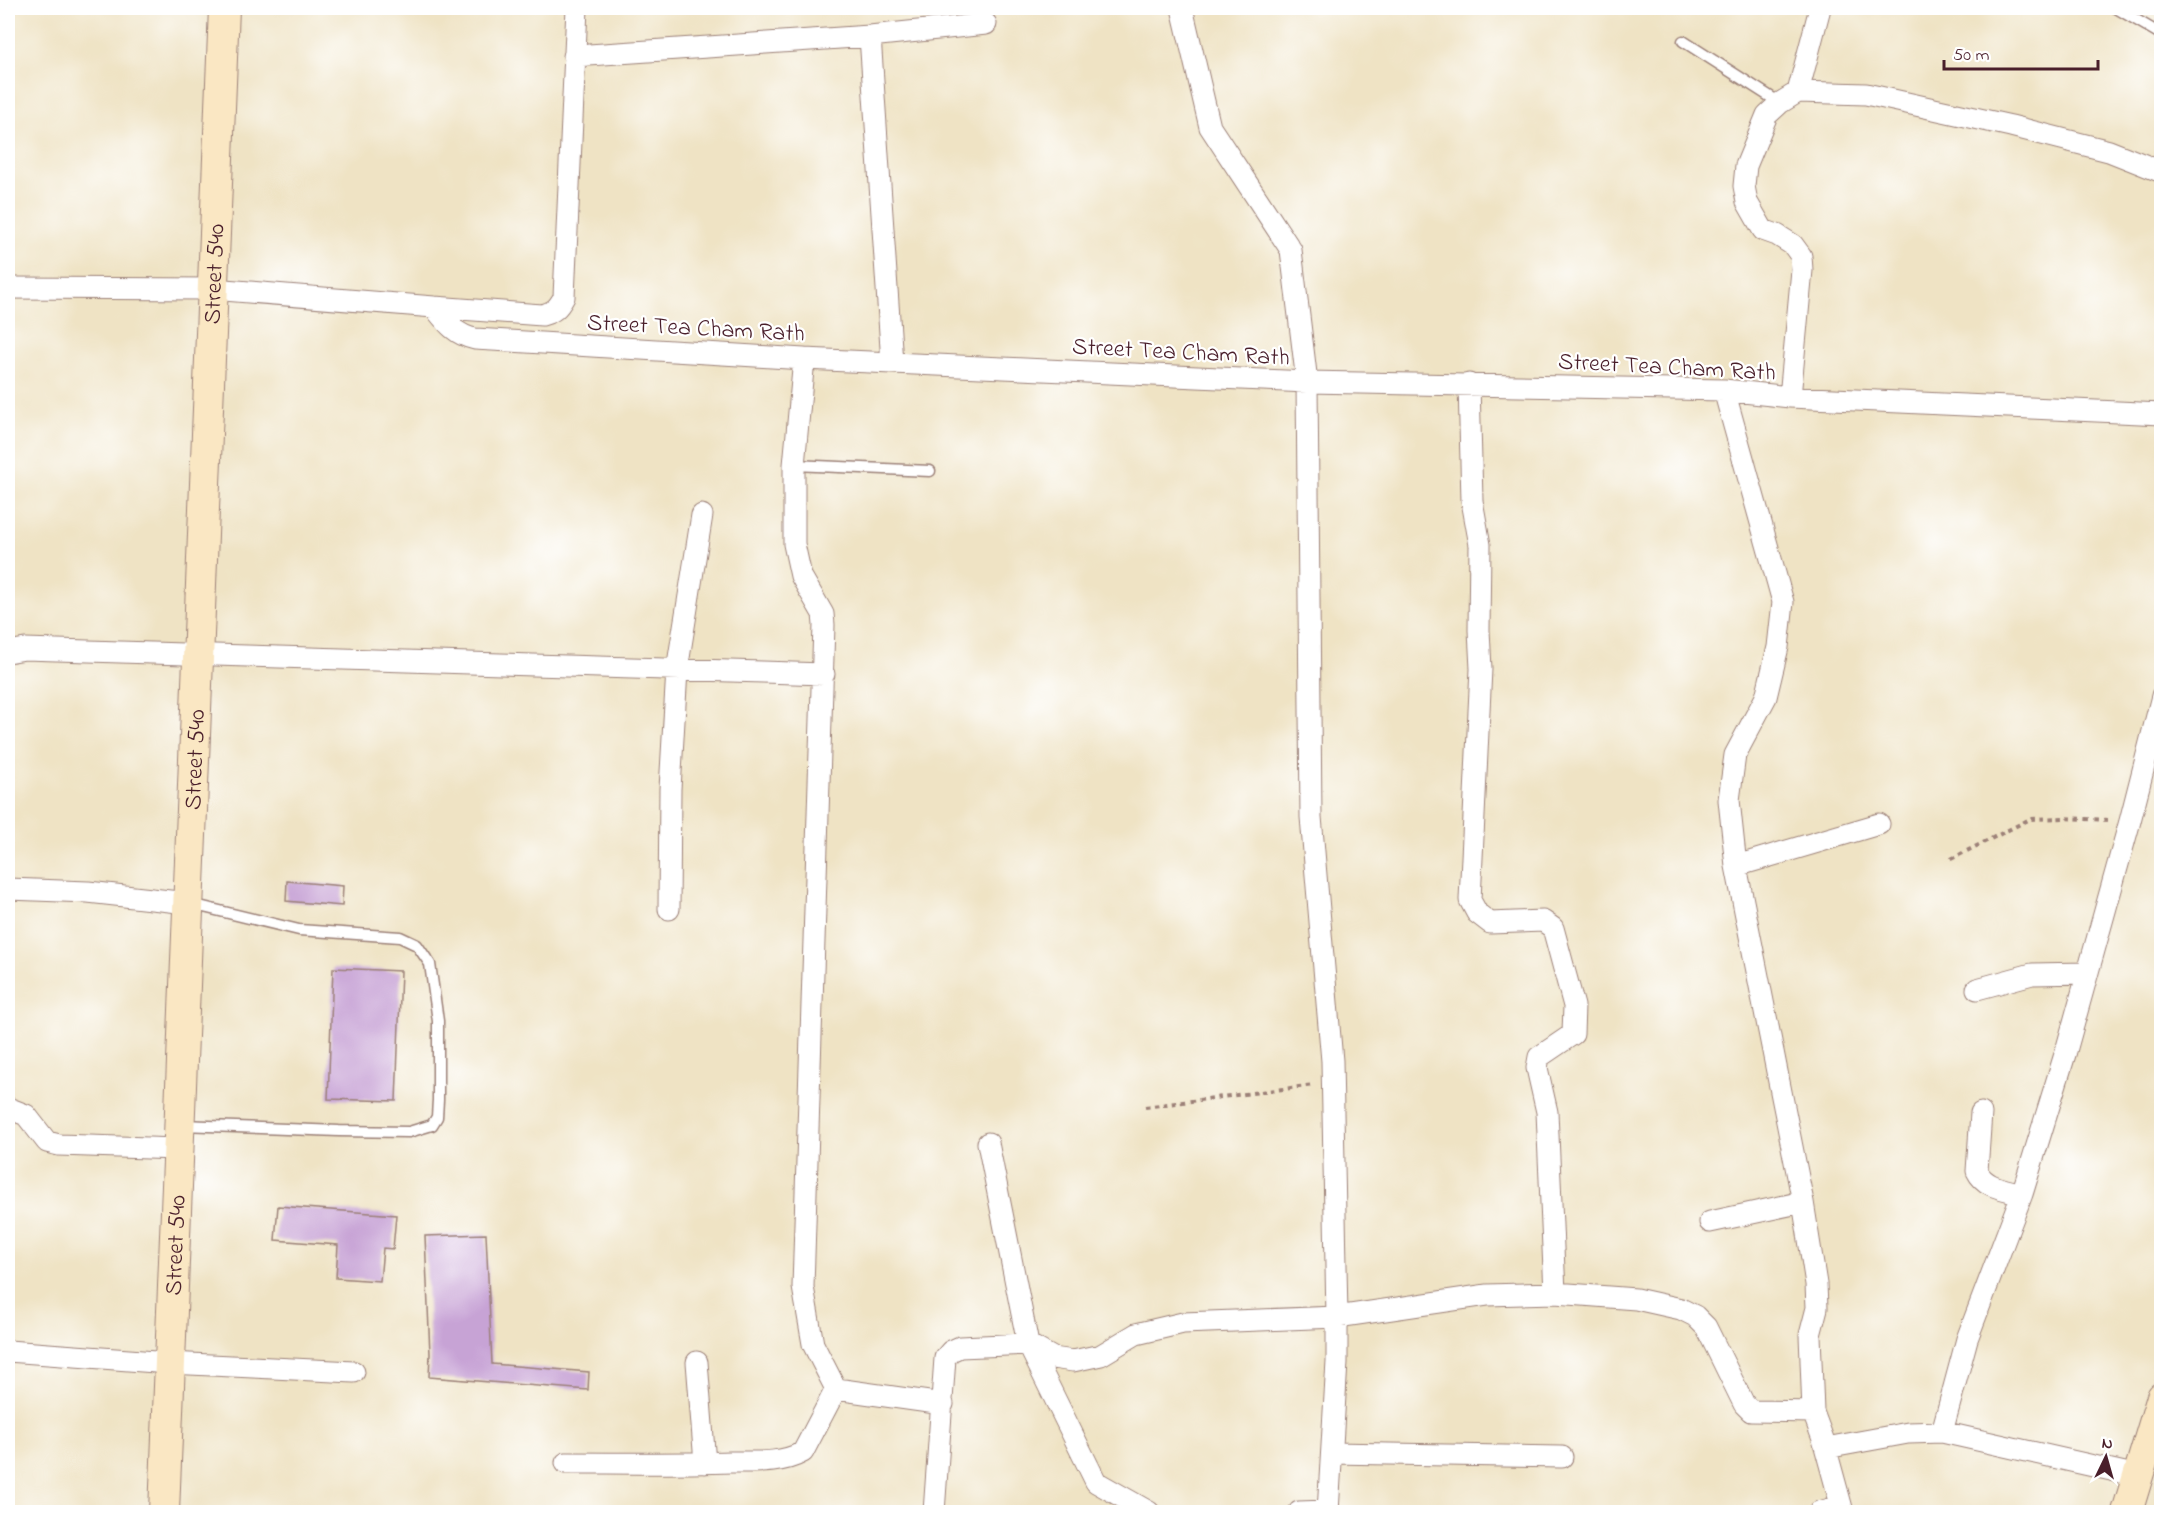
<svg xmlns="http://www.w3.org/2000/svg" width="2169" height="1520" font-family="'Indie Flower',sans-serif">
<rect width="100%" height="100%" fill="#fff"/>
<filter id="ink" filterUnits="userSpaceOnUse"><feTurbulence type="fractalNoise" baseFrequency=".0167" numOctaves="2"/><feDisplacementMap in="SourceGraphic" scale="12" xChannelSelector="R" yChannelSelector="G"/><feConvolveMatrix kernelMatrix="1 2 1 2 8 2 1 2 1" color-interpolation-filters="sRGB"/></filter>
<filter id="wash" filterUnits="userSpaceOnUse"><feTurbulence type="fractalNoise" baseFrequency=".008" numOctaves="4" result="noise"/><feDisplacementMap in="SourceGraphic" scale="24" xChannelSelector="R" yChannelSelector="G"/><feGaussianBlur stdDeviation="1.35" result="paint"/><feColorMatrix in="noise" values="0 0 0 0 0 0 0 0 0 0 0 0 0 0 0 0 0 1.4 0 .05"/><feComposite in="paint" operator="in"/></filter>
<g filter="url(#wash)">
<rect width="100%" height="100%" fill="#efe3c4"/>
<g id="blocks">
<path fill="#c7a3d5" d="M287,881L343,886L342,906L286,901Z
M333,968L401,971L396,1101L328,1099Z
M278,1206L396,1215L393,1249L383,1248L380,1281L336,1278L338,1245L275,1240Z
M486,1234L492,1364L589,1372L588,1390L429,1377L430,1354L425,1236Z"/>
</g>
</g>
<g filter="url(#ink)">
<use href="#blocks" fill-opacity="0" stroke="#9c8178" stroke-width="1.5"/>
<g fill="none" stroke-linecap="round" stroke-linejoin="round">
<g stroke="#9c8178" stroke-width="13">
<path id="lane" d="M2116,8L2162,35
M1683,41L1780,103
M794,465L930,471
M181,1125L339,1131L409,1132L432,1125L437,1117L438,1100V1021L430,964L417,945L400,937L299,930L191,904"/>
</g>
<g stroke="#9c8178" stroke-width="23">
<path id="street" d="M1182,8L1210,127L1291,250L1307,382L1311,817L1332,1061L1337,1317V1362L1328,1512
M870,36L892,363
M574,56L870,36L986,24
M1798,92L1820,8
M8,288L212,289L434,307C446,322 455,335 475,339L804,359L1307,382L1724,390L1790,397L2162,414
M434,307L542,315C554,312 558,308 564,297L577,8
M804,359L794,465V544L801,576L823,614L824,625L803,1287L813,1344L836,1389
M1469,384L1472,501L1480,545L1479,630L1481,669L1470,900L1477,913L1490,923L1543,921L1553,928L1574,1006L1573,1034L1539,1057L1537,1068L1547,1112L1555,1293
M1724,390L1783,602L1778,647L1766,697L1735,755L1729,800L1736,866L1803,1202L1816,1284L1817,1308L1810,1335L1813,1412L1823,1439L1843,1512
M1790,397L1802,270L1801,256L1793,245L1777,235L1763,230L1747,202L1744,186L1746,166L1767,115L1780,103L1798,92L1866,94L2011,126L2109,151L2162,172
M8,652L25,649L824,674
M1736,866L1879,824
M8,889L88,892L188,903
M669,909L670,789L677,670L702,515
M1977,989L2032,974L2087,973
M8,1108L26,1115L47,1142L59,1145L178,1149
M1981,1113L1977,1171C1985,1188 2005,1189 2022,1194
M988,1143L1028,1344L1096,1482L1149,1512
M1710,1222L1803,1202
M8,1351L169,1363L354,1372
M697,1362L705,1463
M836,1389L943,1404
M1942,1432L1967,1339L2022,1194L2066,1051L2130,821L2162,696
M1826,1448L1908,1433L1942,1432L2138,1476
M1332,1453L1562,1457
M566,1463C621,1463 676,1464 731,1462C755,1462 782,1464 803,1452L836,1389
M934,1512L945,1358L951,1351L960,1347L1028,1344L1053,1358L1073,1361L1101,1355L1136,1334L1183,1323L1337,1317L1487,1295L1555,1293L1636,1299L1681,1309L1695,1316L1706,1327L1744,1404L1751,1411L1813,1412
M1299,1512L1327,1511
M1819,1512L1841,1506"/>
</g>
<g stroke="#9c8178" stroke-width="32">
<g id="secondary">
<path id="s1" d="M164,1512L224,8"/>
<path d="M2127,1512L2162,1397"/>
</g>
</g>
<path stroke="#9c8178" stroke-width="4" stroke-dasharray="4.5 4.5" stroke-linecap="butt" d="M1951,859L2030,819L2063,818L2109,820
M1145,1107L1314,1085"/>
<use href="#lane" stroke="#fff" stroke-width="10"/>
<use href="#street" stroke="#fff" stroke-width="21"/>
<use href="#secondary" stroke="#fae7c3" stroke-width="30"/>
</g>
</g>
<g text-anchor="middle" stroke-width="4.5" stroke-linejoin="round" paint-order="stroke">
<g font-size="24" fill="#4a1f2b" stroke="#fff">
<text dy="8" stroke="none"><textPath href="#s1" startOffset="1239">Street 540</textPath></text>
<text transform="translate(696 327) rotate(3)" y="8">Street Tea Cham Rath</text>
<text transform="translate(1181 351) rotate(3)" y="8">Street Tea Cham Rath</text>
<text transform="translate(1667 366) rotate(3)" y="8">Street Tea Cham Rath</text>
<text dy="8" stroke="none"><textPath href="#s1" startOffset="753">Street 540</textPath></text>
<text dy="8" stroke="none"><textPath href="#s1" startOffset="267">Street 540</textPath></text>
</g>
</g>
<rect width="2169" height="1520" fill="none" stroke="#fff" stroke-width="30"/>
<g transform="translate(2106 1457) rotate(5)" stroke="#ffffff" stroke-width="4.5" paint-order="stroke">
<path d="M0-4.5L10 22L0 15L-10 22Z" fill="#4a1f2b"/>
<text y="-9" font-size="16" font-weight="bold" text-anchor="middle" fill="#4a1f2b">N</text>
</g>
<path d="M1944 60v9h154v-9" fill="none" stroke="#4a1f2b" stroke-width="3"/>
<text x="1953" y="60" font-size="18" fill="#4a1f2b" stroke="#ffffff" stroke-width="4.5" paint-order="stroke">50 m</text>
</svg>
